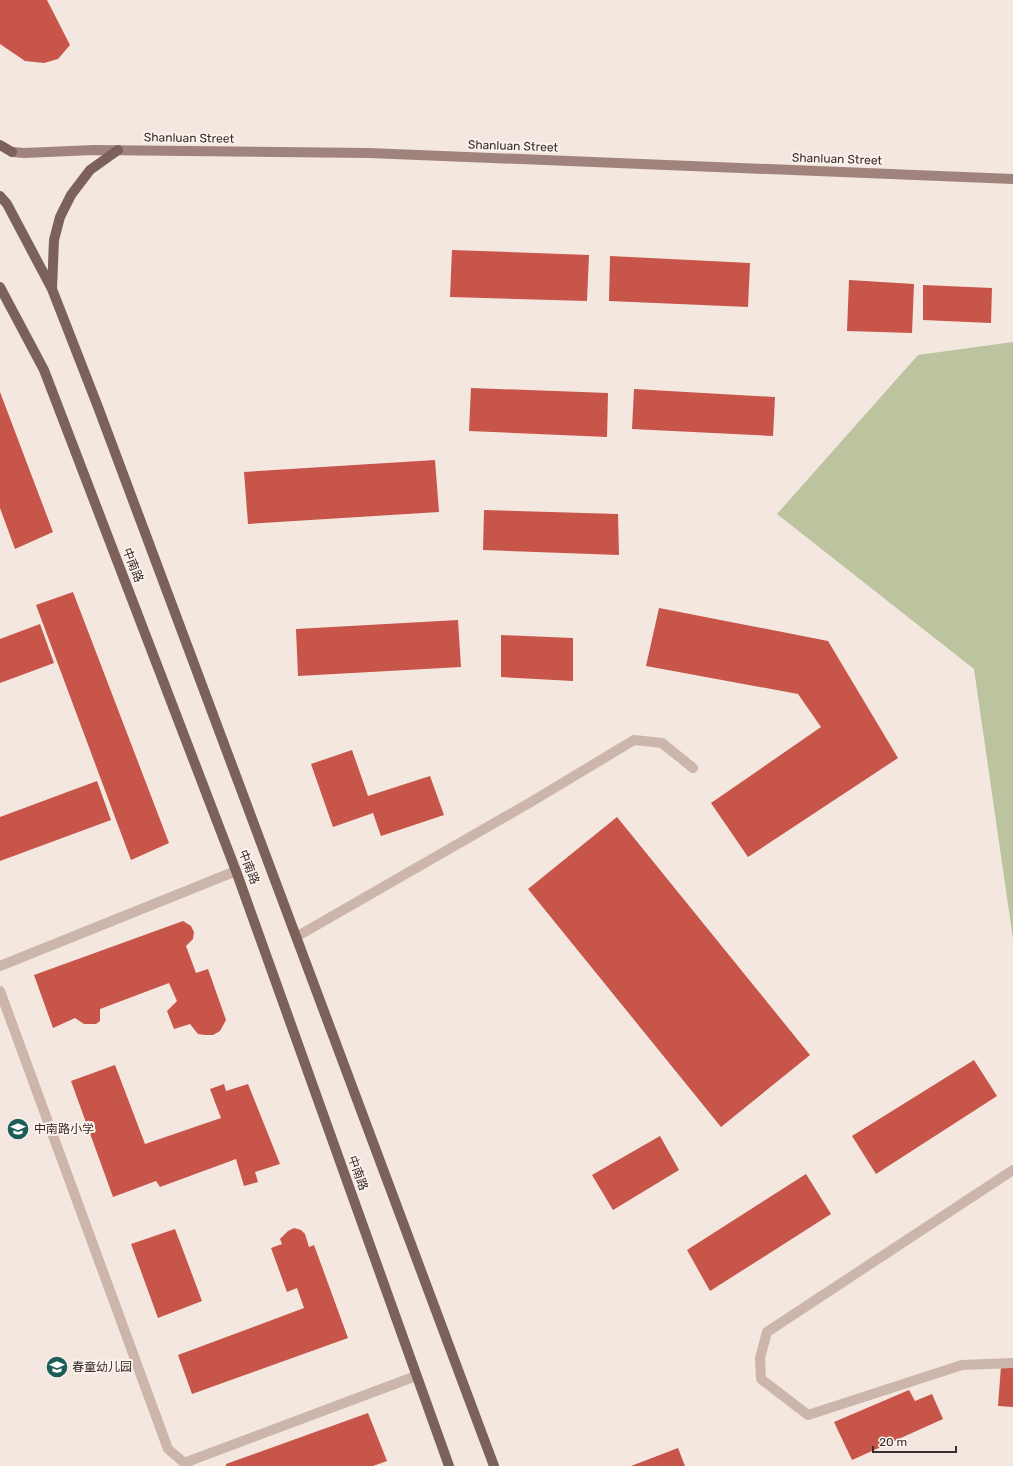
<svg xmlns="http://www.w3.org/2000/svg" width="1013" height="1466" font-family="Rubik,'Noto Sans SC',sans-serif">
<rect width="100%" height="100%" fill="#f3e7df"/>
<path fill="#bcc39f" d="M1013,342V939L974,669L777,514L918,355Z"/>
<path fill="#c75549" d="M0,0H47L70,45L58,59L44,63L25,61L0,44Z
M452,250L589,255L587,301L450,297Z
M610,256L750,263L748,307L609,301Z
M849,280L914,284L912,333L847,331Z
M923,285L992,288L991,323L923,320Z
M471,388L608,393L607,437L469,431Z
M634,389L775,397L773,436L632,429Z
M0,392L53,532L15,549L0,508Z
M435,460L439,512L248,524L244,472Z
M484,510L618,514L619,555L483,550Z
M73,592L169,843L131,860L36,605Z
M659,608L828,641L898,758L748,857L711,803L821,727L798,694L646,666Z
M458,620L461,667L298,676L296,629Z
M40,624L54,663L0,683V639Z
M501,635L573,638V681L501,677Z
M352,750L368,796L430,776L444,815L381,836L373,813L333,827L311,764Z
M97,781L111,820L0,861V817Z
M617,817L810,1055L721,1127L528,889Z
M183,921L191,926L194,932L193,939L186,946L196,973L208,969L226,1020L220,1031L213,1035H205L198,1034L190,1024L174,1029L167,1011L177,1001L169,983L100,1009V1021L96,1024H84L75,1018L53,1028L34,975Z
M974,1060L997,1096L876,1174L852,1136Z
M115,1065L145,1144L221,1118L210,1089L224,1084L226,1091L248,1084L280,1164L255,1172L258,1182L244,1186L236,1159L160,1187L156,1181L113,1197L71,1081Z
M660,1136L679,1170L613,1210L592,1175Z
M806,1174L831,1214L710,1291L687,1250Z
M294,1228L301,1230L305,1234L309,1247L314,1245L348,1338L192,1394L178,1355L304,1308L297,1288L287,1292L271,1248L282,1244L280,1239L288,1231Z
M175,1229L202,1301L158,1318L131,1244Z
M1001,1366L1013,1367V1407L998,1406Z
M909,1390L915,1401L932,1394L943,1419L852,1460L834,1422Z
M368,1413L387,1461L373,1466H226V1464Z
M678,1448L685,1466H631Z"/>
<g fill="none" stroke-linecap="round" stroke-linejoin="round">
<path stroke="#ccb5aa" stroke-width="10" d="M296,937L531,802L634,740L662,743L693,768
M0,966L236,871
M0,991L168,1449L188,1466
M1013,1170L767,1332L760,1358L761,1379L808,1415L962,1365L1013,1363
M184,1463L416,1376"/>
<path stroke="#a0837c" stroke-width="10" d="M12,152L24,153L94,150L369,153L1013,179"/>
<path stroke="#7c615b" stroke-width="10" d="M0,145L12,152
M0,196L7,204L52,289L98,407L494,1466
M0,287L44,370L236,871L449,1466
M52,289L54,240L60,217L71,195L90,170L118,150"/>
</g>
<defs>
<g id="school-disc" transform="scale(1.15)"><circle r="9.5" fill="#1e5c57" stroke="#fbf2ec"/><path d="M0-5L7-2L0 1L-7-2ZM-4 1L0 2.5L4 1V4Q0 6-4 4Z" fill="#fff"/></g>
</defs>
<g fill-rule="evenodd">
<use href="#school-disc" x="18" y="1129"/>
<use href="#school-disc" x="57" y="1367"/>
</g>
<g text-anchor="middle" stroke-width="4" stroke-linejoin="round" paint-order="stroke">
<g font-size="12" fill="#3a2d2a" stroke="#fbf2ec">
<text transform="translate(189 138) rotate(1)" y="4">Shanluan Street</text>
<text transform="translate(513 146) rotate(2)" y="4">Shanluan Street</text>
<text transform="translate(837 159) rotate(2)" y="4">Shanluan Street</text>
<text transform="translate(133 565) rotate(69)" y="4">中南路</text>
<text transform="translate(249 867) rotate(69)" y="4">中南路</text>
<text transform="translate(358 1173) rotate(70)" y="4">中南路</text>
</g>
<g font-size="12" fill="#3a2d2a" stroke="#fbf2ec" text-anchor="start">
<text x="34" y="1133">中南路小学</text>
<text x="72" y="1371">春童幼儿园</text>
</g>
</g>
<path d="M873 1446v6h83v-6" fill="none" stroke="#3a2d2a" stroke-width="2"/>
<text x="879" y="1446" font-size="12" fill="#3a2d2a" stroke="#fbf2ec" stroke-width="3" paint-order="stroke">20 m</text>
</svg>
